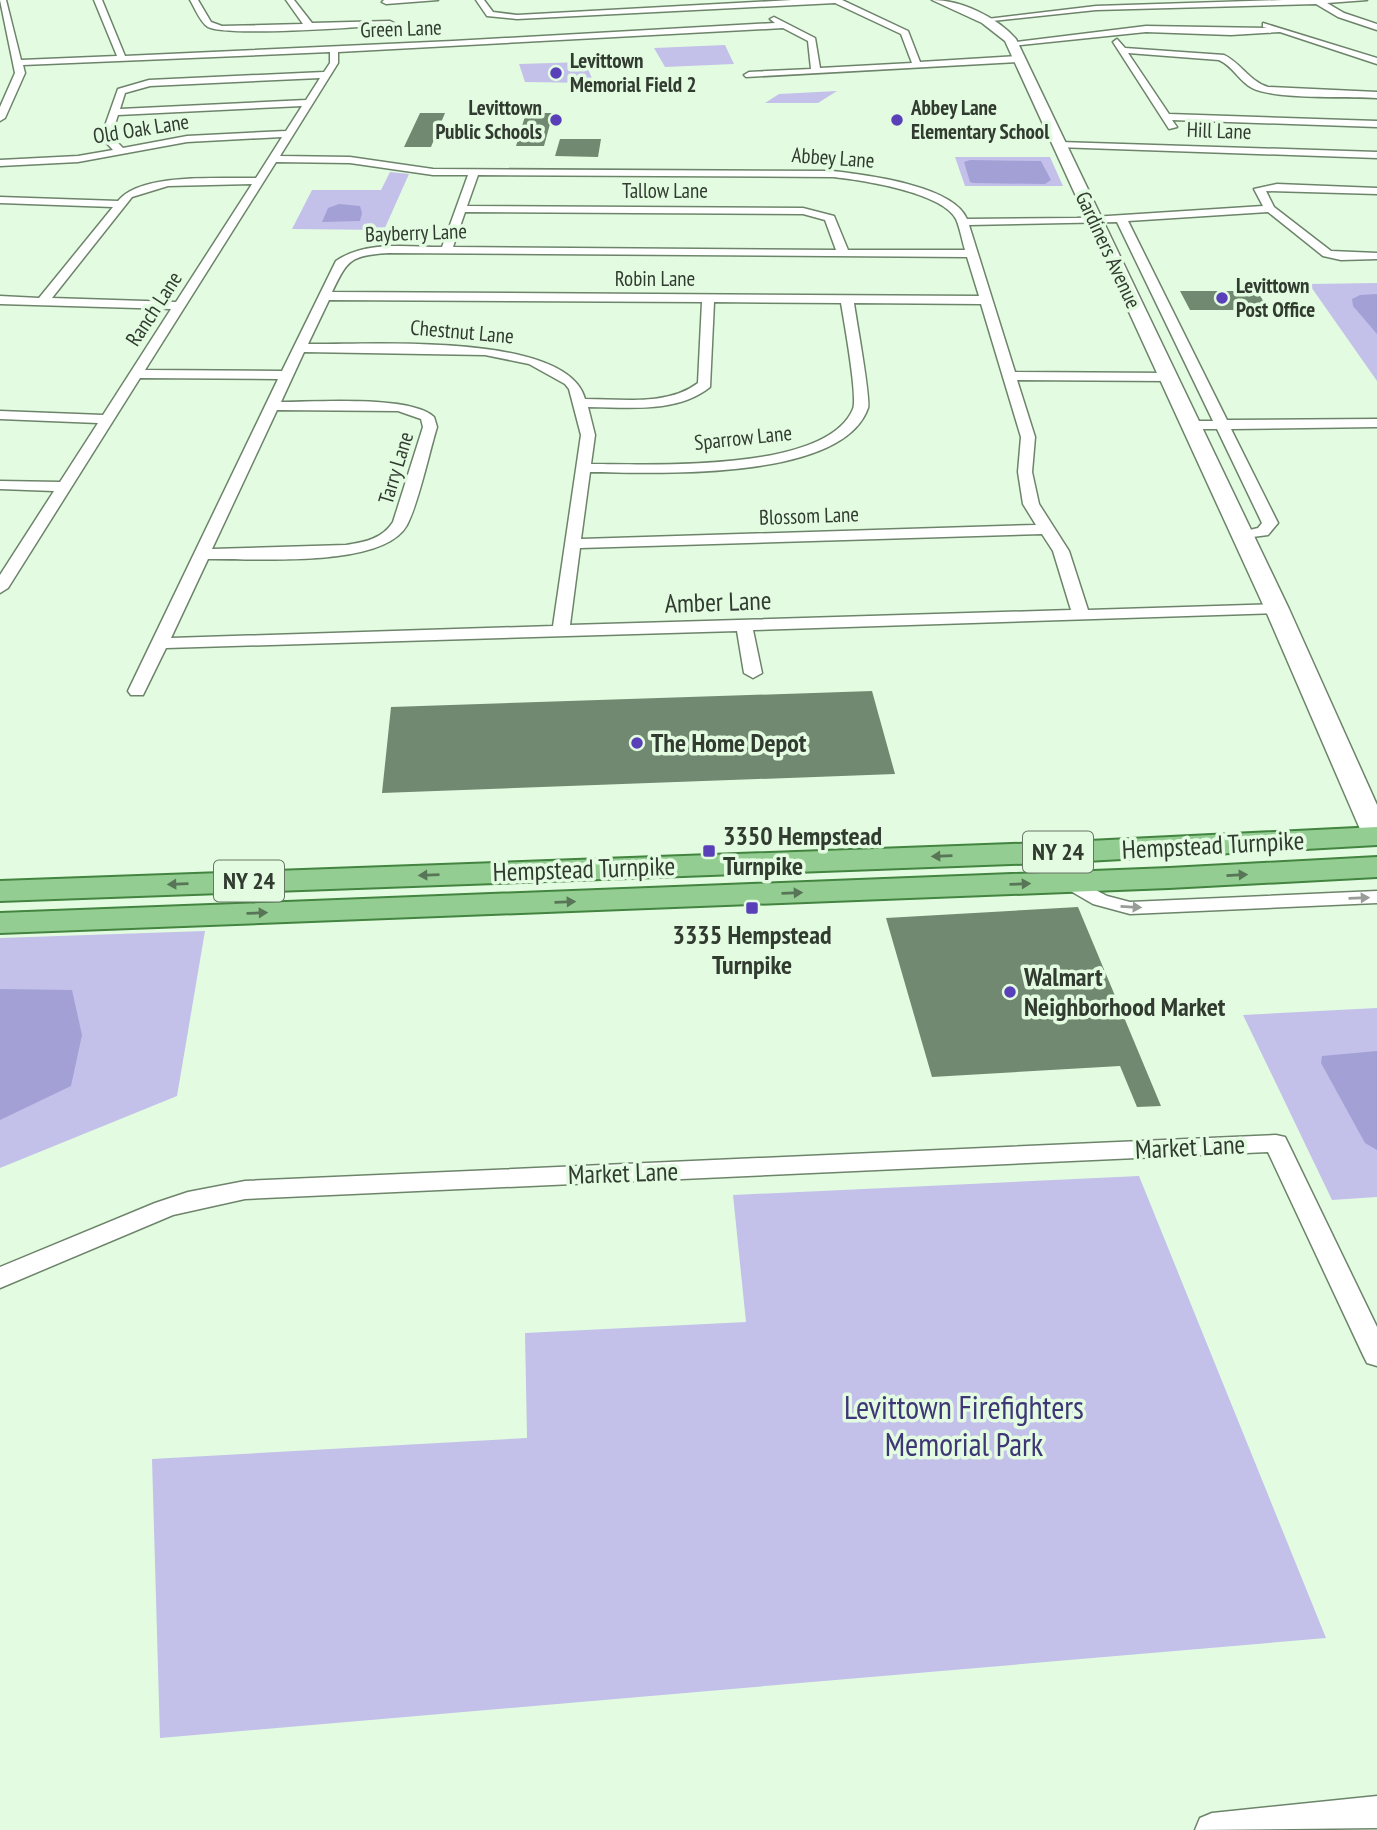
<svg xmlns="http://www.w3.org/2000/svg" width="1377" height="1830" font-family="'PT Sans Narrow',sans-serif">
<rect width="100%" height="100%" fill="#e3fce1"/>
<path fill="#c3c1ea" d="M725,45L734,64L665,67L654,48Z
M585,62L594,83L525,82L519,64Z
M837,91L818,103H765L779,94Z
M955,157H1050L1063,186H965Z
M390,172L409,174L384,230L292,229L312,190H381Z
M1377,283V381L1309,284Z
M205,931L177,1096L0,1168V938Z
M1377,1008V1197L1332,1200L1243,1015Z
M1139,1176L1326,1638L160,1738L152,1459L527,1438L525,1333L746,1322L733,1195Z"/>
<path fill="#a3a0d6" d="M970,160L1041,161L1051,180L1045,184L973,183L970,182L964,162Z
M339,204L360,206L362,213L360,221L322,222L328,208Z
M1377,294V334L1353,306L1352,299L1360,295Z
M0,989L72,990L82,1035L71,1086L0,1120Z
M1377,1051V1150L1365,1143L1321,1063L1322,1056Z"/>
<path fill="#728971" d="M420,113H445L431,147H404Z
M526,113H553L544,146H516Z
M560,139H601L598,157L555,156Z
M1180,291H1257L1269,310H1190Z
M872,691L895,774L382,793L391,707Z
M1078,907L1161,1106L1137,1107L1120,1066L932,1077L886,918Z"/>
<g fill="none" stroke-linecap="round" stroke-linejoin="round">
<g stroke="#6d846b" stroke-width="3">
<path id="street" d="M0,0H6L21,60L117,56L94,0H102L125,56L453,41L775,23L770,19L774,17L815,38L820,68L912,63L901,34L835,3L517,19L487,16L476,0H484L493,12L517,15L792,0H842L908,31L920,62L1020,56L1024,59L1020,62L746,77L744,75L749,72L811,69L808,41L783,28L338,52V63L280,156L350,157L433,169L833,171C865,175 953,185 967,219L1077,218L1263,206L1254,189L1277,184L1377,188V194L1266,191L1274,207L1331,251L1377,253V259L1341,260L1323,256L1268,212L1128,221L1227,420L1377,419V427L1231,429L1278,523L1268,535L1237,539L1235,536L1237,533L1258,528L1262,523L1217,429H1191L1184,425L1191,421H1213L1117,222L969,225L1015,372L1168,373L1175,377L1168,381L1017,380L1035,437L1032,472L1039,504L1069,551L1088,610L1277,604L1285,609L1283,613L753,630L762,673L753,678L744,673L737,631L166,648L143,695H131L128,691L278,379L140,378L8,588L0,593V575L54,491L0,489V481L60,482L98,423L0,419V411L103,415L171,309L0,304V296L39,298L113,207L0,203V197L118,201C141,172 220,179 256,178L282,137L187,142L78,162L0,166V160L78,156L113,150L101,137L118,89L149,80L324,72L330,63V52L23,65L25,73L5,118L0,121V107L15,73ZM320,78L306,100L120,109L125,93L150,86ZM302,106L286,131L187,136L123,148L111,136L118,115ZM276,162L350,163L433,175H468L442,247C408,247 366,240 336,261L282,371L145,370ZM478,175L833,177C861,180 942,192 956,219C960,228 962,240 965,250H848L834,216L803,208L467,206ZM252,184L176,302L52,298L132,197L168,186ZM465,212L803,214L825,220L836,250L453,247ZM388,253L967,257L979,296L332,292C348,259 350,256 388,253ZM329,300L702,302L698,383C668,406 622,399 585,399C567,331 366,345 308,344ZM714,302L841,303C844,321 858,397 853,409C826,473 652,464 591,464L595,435L588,407C628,407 676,414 710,387ZM854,303L981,304L1021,437L1018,472L1023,504L1036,525L581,539L590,472C655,473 842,482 868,408C871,399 856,319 854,303ZM304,352L485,355L529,364L565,384L569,389L581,435L553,626L171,638L208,559C254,558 383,569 407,525C419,502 429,453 437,427L434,417C412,395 314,402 281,402ZM277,410L398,411L421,419L423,427L393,522C382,539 365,542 346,545L212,549ZM1042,534L1053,551L1071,610L570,625L580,548Z
M190,0H198L211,22L222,26L303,24L286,0H294L312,23L390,21L394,23L390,25C360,27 226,37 208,27C200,22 195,8 190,0Z
M384,0H438L386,4L382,2Z
M1283,0H1367L1327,3L1344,13L1377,24V30L1338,17L1316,4L1096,10L983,22L979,20L1096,6Z
M1263,23L1377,58V64L1280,32L1231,35L1146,32L1012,46L1008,43L1146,26L1267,28L1263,27Z
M1117,39L1125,48L1224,55C1241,63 1249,81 1268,87L1377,92V98C1348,96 1275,100 1252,88C1239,81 1233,66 1219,60L1128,53L1169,114L1377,121V127L1172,120L1177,127L1169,129L1113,42Z
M1060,142L1377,152V158L1056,147L1055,145Z
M1069,876L1107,896L1130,902L1377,891V903L1130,914L1093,904L1062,886L1059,882L1062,878Z
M1276,1135L1285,1137L1288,1143L1377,1327V1366L1367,1363L1363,1355L1268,1152L245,1199L173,1215L0,1288V1267L155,1203L188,1192L245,1181Z
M1377,1796V1828L1195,1830L1200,1818L1212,1813Z"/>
</g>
<g stroke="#6d846b" stroke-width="3">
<path id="secondary" d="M932,0C961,0 997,17 1016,39L1289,609L1377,805V844L1367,842L1363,836L1265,609L1005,41L982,23Z"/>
</g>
<g stroke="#438440" stroke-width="4">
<path id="primary" d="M1377,827V845L1068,862L0,901V881L1068,842Z
M1377,857V877L1169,888L0,933V913L1169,868Z"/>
</g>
<use href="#street" fill="#fff" fill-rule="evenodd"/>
<use href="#secondary" fill="#fff" fill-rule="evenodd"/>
<use href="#primary" fill="#94cd92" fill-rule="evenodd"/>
</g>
<defs><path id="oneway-solid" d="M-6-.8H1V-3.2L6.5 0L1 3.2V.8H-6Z" transform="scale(1.75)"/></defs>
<g fill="#597557">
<use href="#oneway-solid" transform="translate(942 856) rotate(178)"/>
<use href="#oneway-solid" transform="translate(429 875) rotate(178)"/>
<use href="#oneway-solid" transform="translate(1237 875) rotate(-3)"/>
<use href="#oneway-solid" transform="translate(178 884) rotate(178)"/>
<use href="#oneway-solid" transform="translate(1020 884) rotate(-2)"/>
<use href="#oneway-solid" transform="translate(792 893) rotate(-2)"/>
<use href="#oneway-solid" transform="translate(565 902) rotate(-2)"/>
<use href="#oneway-solid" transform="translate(257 913) rotate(-2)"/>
</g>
<g fill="#989d98">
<use href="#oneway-solid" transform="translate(1359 898) rotate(-2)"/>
<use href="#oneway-solid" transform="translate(1131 907) rotate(3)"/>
</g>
<g fill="#5940b8" stroke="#e3fce1" stroke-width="2.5">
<circle cx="556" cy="73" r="7"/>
<circle cx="556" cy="120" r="7"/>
<circle cx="897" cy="120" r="7"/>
<circle cx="1222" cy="298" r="7"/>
<circle cx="637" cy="743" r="7"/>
<rect x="702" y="844" width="14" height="14" rx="3.5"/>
<rect x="745" y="901" width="14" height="14" rx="3.5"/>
<circle cx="1010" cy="992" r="7"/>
</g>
<g text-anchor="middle" stroke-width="7" stroke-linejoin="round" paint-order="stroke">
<g font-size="21" fill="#313b30" stroke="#e3fce1">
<text transform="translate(401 29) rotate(-2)" y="7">Green Lane</text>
<text transform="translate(141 129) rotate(-9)" y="7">Old Oak Lane</text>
<text transform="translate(1219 131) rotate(2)" y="7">Hill Lane</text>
<text transform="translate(833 158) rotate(4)" y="7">Abbey Lane</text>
<text x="665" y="198">Tallow Lane</text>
<text transform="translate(416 233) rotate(-2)" y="7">Bayberry Lane</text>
<text transform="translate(1108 250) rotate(65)" y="7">Gardiners Avenue</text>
<text x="655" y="286">Robin Lane</text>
<text transform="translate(154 309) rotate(-57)" y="7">Ranch Lane</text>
<text transform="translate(462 332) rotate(5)" y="7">Chestnut Lane</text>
<text transform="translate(743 438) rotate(-6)" y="7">Sparrow Lane</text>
<text transform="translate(396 468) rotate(-73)" y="7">Tarry Lane</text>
<text transform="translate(809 516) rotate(-2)" y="7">Blossom Lane</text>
</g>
<g font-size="21" font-weight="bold" fill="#313b30" stroke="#e3fce1" text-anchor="start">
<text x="570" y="68">Levittown<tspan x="570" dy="24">Memorial Field 2</tspan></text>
<text x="542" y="115" text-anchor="end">Levittown<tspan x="542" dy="24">Public Schools</tspan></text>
<text x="911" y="115">Abbey Lane<tspan x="911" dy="24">Elementary School</tspan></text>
<text x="1236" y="293">Levittown<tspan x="1236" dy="24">Post Office</tspan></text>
</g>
<g fill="#e3fce1" stroke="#667565" stroke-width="2">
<rect x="1023" y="831.5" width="70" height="41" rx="5"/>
<rect x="214" y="860.5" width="70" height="41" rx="5"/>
</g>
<g font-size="24" font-weight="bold" fill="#313b30">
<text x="1058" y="860">NY 24</text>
<text x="249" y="889">NY 24</text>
</g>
<g font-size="26" fill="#313b30" stroke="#e3fce1">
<text transform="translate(718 602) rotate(-2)" y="9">Amber Lane</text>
<text transform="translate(1213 845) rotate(-3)" y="9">Hempstead Turnpike</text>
<text transform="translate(584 869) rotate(-2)" y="9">Hempstead Turnpike</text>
<text transform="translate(1190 1147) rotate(-3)" y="9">Market Lane</text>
<text transform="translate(623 1173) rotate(-2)" y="9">Market Lane</text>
</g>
<g font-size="26" font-weight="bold" fill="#313b30" stroke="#e3fce1" text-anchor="start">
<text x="651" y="752">The Home Depot</text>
<text x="723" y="845">3350 Hempstead<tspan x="723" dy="30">Turnpike</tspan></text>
<text x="752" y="944" text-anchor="middle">3335 Hempstead<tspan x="752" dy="30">Turnpike</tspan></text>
<text x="1024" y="986">Walmart<tspan x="1024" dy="30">Neighborhood Market</tspan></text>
</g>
<g font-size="32" fill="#3f3677" stroke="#e3fce1">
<text x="964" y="1419">Levittown Firefighters<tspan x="964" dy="37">Memorial Park</tspan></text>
</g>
</g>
</svg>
